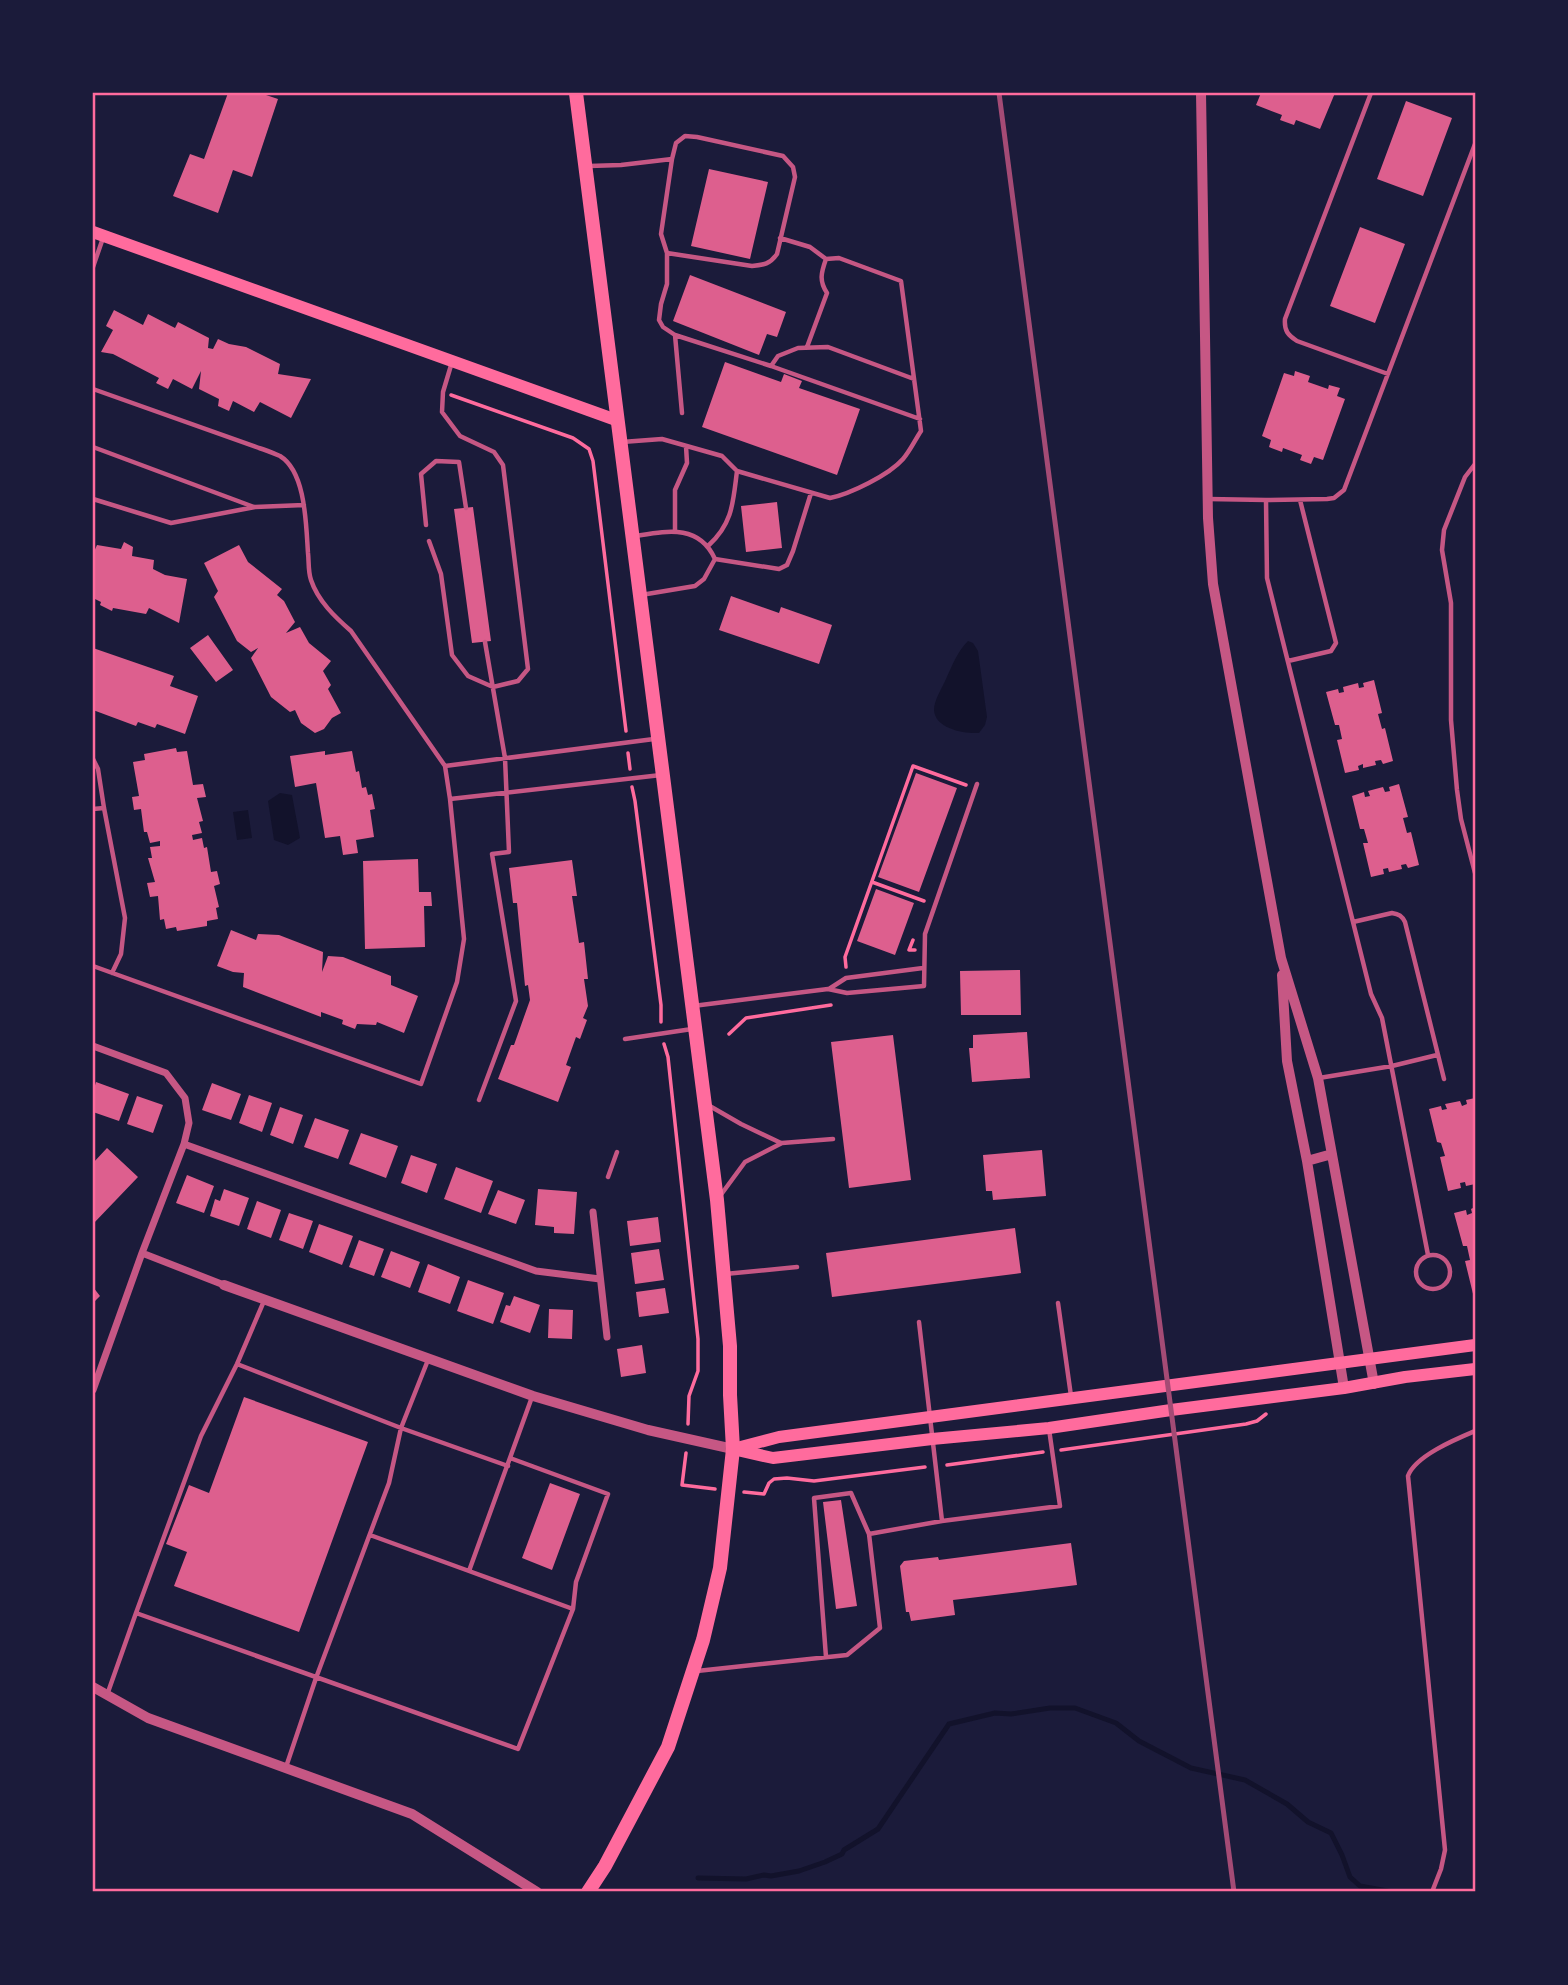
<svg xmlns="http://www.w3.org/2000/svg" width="1568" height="1985" font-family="'Source Sans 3',sans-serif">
<rect width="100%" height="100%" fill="#1b1b3a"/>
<path fill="#12122b" d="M968,641L973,643L978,651L987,717L985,725L979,733C965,734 935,729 934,710C934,700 942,688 946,679C952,666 957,652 968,641Z
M280,793L292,795L300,838L288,845L274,840L268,801Z
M248,810L252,838L237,840L233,812Z"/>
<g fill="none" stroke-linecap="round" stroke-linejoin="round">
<path stroke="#12122b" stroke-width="5" d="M698,1878L746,1879L764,1875L771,1876L799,1871L825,1862L842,1854L844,1850L878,1829L949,1724L995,1713L1011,1714L1050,1708H1075L1116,1723L1139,1741L1191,1768L1245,1780L1287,1804L1308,1822L1331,1833L1342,1855L1350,1877L1360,1886L1393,1892"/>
</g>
<path fill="#dd5f8e" d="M228,93H260L278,99L252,177L233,170L218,213L173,196L190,154L204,159Z
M1261,93H1335L1320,129L1296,120L1294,125L1280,120L1282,115L1256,105Z
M1406,101L1452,118L1423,196L1377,179Z
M709,169L768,182L750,259L691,246Z
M1360,227L1405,244L1375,323L1330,306Z
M690,275L786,312L777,337L767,334L759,355L673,321Z
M114,310L143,325L148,314L175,328L178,322L209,338L208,348L213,349L218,339L229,344L246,347L280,364L278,374L311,379L291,418L260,402L254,412L233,401L229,411L218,406L219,399L199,389L201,371L192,389L173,379L168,389L156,383L159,378L113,354L101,352L113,330L106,326Z
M725,362L781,382L784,374L802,381L799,388L860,409L837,475L702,427Z
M1295,371L1310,376L1308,382L1328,389L1329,385L1340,388L1337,396L1345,399L1323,460L1314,457L1311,464L1300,460L1302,455L1283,448L1282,452L1269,447L1271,440L1262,436L1284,373L1294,376Z
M777,502L782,548L746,552L741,506Z
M473,507L491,641L472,643L454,509Z
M124,542L133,547L132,556L154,560L153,569L165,575L187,579L179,623L149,608L146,614L113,608L112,611L100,605L101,602L93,598V554L97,545L121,549Z
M239,545L248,562L282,589L277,595L284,601L295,622L286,633L300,627L309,643L331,661L323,671L331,685L328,689L341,713L332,718L324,729L315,733L301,723L295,710L290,712L271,697L251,658L258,648L251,652L237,641L214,597L218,591L204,563Z
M731,596L779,613L781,607L832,625L819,664L719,630Z
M208,635L233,670L216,682L190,648Z
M93,648L174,676L170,686L198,696L185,734L157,724L155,728L138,722L136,726L93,710Z
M1374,680L1382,713L1378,714L1382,729L1385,728L1393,761L1383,764L1381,760L1375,761L1376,765L1363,768V764L1358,766L1359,770L1345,773L1337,740L1342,739L1339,725H1335L1326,692L1338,689L1339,693L1344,692L1343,687L1358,683L1359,688L1364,687L1363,683Z
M176,748L177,752L187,751L193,785L203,784L206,797L197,798L203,821L199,822L202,833L192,835L193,840L202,838L204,848L207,847L211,872L217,871L220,884L214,886L219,907L216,908L218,919L207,921V926L177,931L176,927L166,929L164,919L160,920L158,896L150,897L147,883L155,882L148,858H152L150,847L160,846V841L150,843L147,832H144L141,809L134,810L132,797L139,796L133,762L145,760L144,754Z
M325,751V755L352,751L356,772L359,771L362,788L366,787L368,795L372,794L375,809L370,810L374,837L356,840L358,853L343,855L340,836L325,838L316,783L295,787L290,756Z
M916,773L957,788L919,892L878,877Z
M1399,784L1408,817L1403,818L1407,833L1411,832L1419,865L1408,868L1406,864L1401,865L1402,869L1389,872L1388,868L1383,869L1384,874L1371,877L1363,843H1368L1364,829H1360L1352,796L1364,792L1365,797L1370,796L1368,791L1383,787L1385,792L1390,791L1389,787Z
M418,859L419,892H431L432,906H424L425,947L365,949L363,861Z
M572,860L577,896H572L579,943L584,942L588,979H584L588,1006L583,1018L587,1020L580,1039L576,1037L566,1065L571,1067L558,1102L498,1079L511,1045H514L530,1000L528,985L525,986L517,903H513L509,868Z
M876,889L914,903L895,955L857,941Z
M231,930L256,940L258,934L279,935L323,952L322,972L328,956L343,957L391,976V985L418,996L404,1033L377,1022L376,1025L357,1024L355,1029L342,1024L343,1020L321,1012V1017L243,987L244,973L233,972L217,966Z
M1020,970L1021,1015H961L960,971Z
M1027,1032L1030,1078L972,1082L969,1048H973V1035Z
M893,1035L911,1180L849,1188L831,1042Z
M96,1082L129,1094L119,1121L93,1112V1092Z
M212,1083L241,1094L231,1120L202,1110Z
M249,1095L272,1103L262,1132L239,1123Z
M137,1096L163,1105L153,1133L127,1124Z
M1475,1098V1184L1466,1186L1465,1182L1460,1183L1461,1188L1448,1191L1440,1157L1445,1156L1441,1143L1437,1142L1429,1109L1441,1106L1442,1110L1447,1109L1445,1104L1460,1101L1462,1106L1467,1104L1466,1100Z
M280,1107L303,1115L293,1144L270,1135Z
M315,1118L349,1130L338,1159L304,1147Z
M361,1133L398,1146L386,1178L349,1164Z
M107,1148L138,1177L93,1224V1163Z
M1042,1150L1046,1196L993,1200L992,1191H986L983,1155Z
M411,1155L437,1164L427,1193L401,1183Z
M456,1167L493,1181L481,1213L444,1199Z
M187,1175L214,1186L204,1213L176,1203Z
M224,1189L249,1198L239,1226L210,1216L215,1199L220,1201Z
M538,1189L577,1192L574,1234L554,1233V1227L535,1225Z
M498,1190L525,1200L516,1224L488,1214Z
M257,1201L281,1210L271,1238L247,1229Z
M1475,1207V1298H1474L1465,1261L1470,1260L1467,1246H1463L1454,1213L1466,1210L1467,1215L1472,1213L1471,1209Z
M289,1213L313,1221L303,1249L279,1240Z
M658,1217L661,1242L630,1246L627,1221Z
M319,1224L353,1236L342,1265L309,1252Z
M1015,1228L1021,1273L832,1297L826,1253Z
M359,1240L384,1249L374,1276L349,1267Z
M659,1249L664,1280L635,1284L631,1253Z
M391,1251L420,1262L410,1288L381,1277Z
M428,1264L460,1277L450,1304L418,1292Z
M468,1280L504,1293L493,1324L457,1311Z
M93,1287L100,1296L93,1303Z
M665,1288L669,1313L639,1317L636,1292Z
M514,1296L540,1305L530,1333L500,1322L506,1305L510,1306Z
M549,1309L573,1310L572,1339L548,1338Z
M642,1345L646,1373L621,1377L617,1349Z
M244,1397L368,1442L299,1632L174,1586L187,1552L166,1544L189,1485L209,1493Z
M550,1483L580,1494L552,1570L522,1558Z
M841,1500L857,1606L836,1609L823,1502Z
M1071,1543L1077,1585L953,1600L955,1615L911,1621L909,1612H906L900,1566L904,1561L938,1557L939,1560Z"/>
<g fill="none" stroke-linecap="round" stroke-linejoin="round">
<path stroke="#ff6b9d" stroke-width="3.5" d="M451,395L573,438L589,449L593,461L626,731
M628,753L630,769
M632,787L635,801L661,1005V1022
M872,882L924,901
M913,940L909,950H915
M846,967L845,957L913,766L966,785
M729,1034L746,1018L831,1005
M664,1044L668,1057L698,1339V1371L689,1396L688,1424
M1061,1450L1246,1424L1257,1421L1266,1414
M686,1453L682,1485L715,1489
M947,1465L1043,1452
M744,1492L764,1494L769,1483L774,1479L787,1478L814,1481L925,1467"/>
<path stroke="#c65784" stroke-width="4.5" d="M1371,93L1285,319C1284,331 1288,335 1297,341L1388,374
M589,166L621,165L672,159L676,143L685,136L697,137L783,156L793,167L795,177L777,254C770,264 764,265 752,266L667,253L661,234L672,159
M667,253V284L661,304L659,320L663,327L675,335L771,366L778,356L798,348L828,347L914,379
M93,267L103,238
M675,335L682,413
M807,347L827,293C819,281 821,273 826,259
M771,366L920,419
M93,389L259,448C266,450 273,453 280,456C306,472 306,525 308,553C309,561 308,572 311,580C318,601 335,617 351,631L445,766L450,799L464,939L457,982L421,1084L93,966
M622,442L662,439L722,456L737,471C733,502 733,523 709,545
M93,447L254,507
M1475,464L1465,477L1444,530L1442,550L1451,603V720L1457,790L1461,819L1475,873
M737,471L830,498C850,494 889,475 903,459C910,451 915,440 921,431L901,281L839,258L826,259L810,247L780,238
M93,499L171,523L255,507L304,505
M1208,499L1266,500
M426,525L421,474L436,461L459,462L466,508
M675,532V490L687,463L686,446
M636,536C667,531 699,524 715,559L704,579L695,586L641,595
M429,541L441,574L452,655L468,676L493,687L518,681L528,669L503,465L494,452L460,436L442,412L443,392L452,362
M715,559L779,569L787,565L793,551L811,493
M1288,661L1331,651L1336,643L1300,500
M93,759L98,769L104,808L125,918L121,954L112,973
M445,766L654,739
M450,799L661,775
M93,809L104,808
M1353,922L1392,913C1399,914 1402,916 1405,922L1444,1079
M829,989L846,978L923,968
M693,1006L828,989L847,993L924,986L925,934L977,784
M625,1039L692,1029
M1319,1078L1392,1066L1437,1055
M479,1100L516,1001L492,854L509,852L505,758L485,642
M708,1105L741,1124L781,1143
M608,1177L617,1152
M720,1196L745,1162L782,1143L833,1139
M1416 1272a17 17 0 1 1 34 0a17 17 0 1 1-34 0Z
M1428,1255L1382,1018L1371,994L1267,578L1266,500L1327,499L1334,498L1344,490L1475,144
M725,1274L797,1267
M264,1301L237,1364L201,1436L136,1613L518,1749L573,1609L469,1571L532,1397
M1058,1303L1071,1396
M919,1322L942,1521
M237,1364L401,1428L508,1466
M510,1458L608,1494L576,1582L573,1609
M370,1535L469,1571
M826,1657L814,1498L851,1493L869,1534
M697,1671L847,1655L880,1628L869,1534L942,1521L1060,1506L1049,1429
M107,1695L136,1613
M286,1767L316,1678L389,1483L401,1428L428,1360
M1432,1892L1441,1869L1445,1850L1408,1476C1415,1456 1456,1439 1475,1431"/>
<path stroke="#c65784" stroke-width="7" d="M93,1046L166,1073L185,1098L189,1123L184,1144L142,1253L93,1390
M184,1144L536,1271L600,1279
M593,1212L607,1337
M142,1253L224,1285"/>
<path stroke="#c65784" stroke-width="10" d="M1201,93L1208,518L1213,584L1281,958L1318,1078L1374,1384
M1282,975L1287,1061L1307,1161L1344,1388
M1307,1161L1332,1154
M224,1285L533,1396L648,1430L733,1449
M93,1687L148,1718L412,1814L537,1892"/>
<path stroke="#ff6b9d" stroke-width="12" d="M93,232L616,420
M733,1449L779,1437L1475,1345
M737,1450L773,1458L932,1439L1049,1428L1171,1410L1344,1388L1405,1377L1475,1369"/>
<path stroke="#ff6b9d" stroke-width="14" d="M576,93L717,1200L730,1346V1395L733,1449L720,1568L703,1640L668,1747L605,1866L588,1892"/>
<path stroke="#a44b75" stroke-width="5" d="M999,93L1234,1892"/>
</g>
<rect width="1568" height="1985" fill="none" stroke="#1b1b3a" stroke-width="189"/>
<rect x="94" y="94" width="1380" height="1796" fill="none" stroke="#ff6b9d" stroke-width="2.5"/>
</svg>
